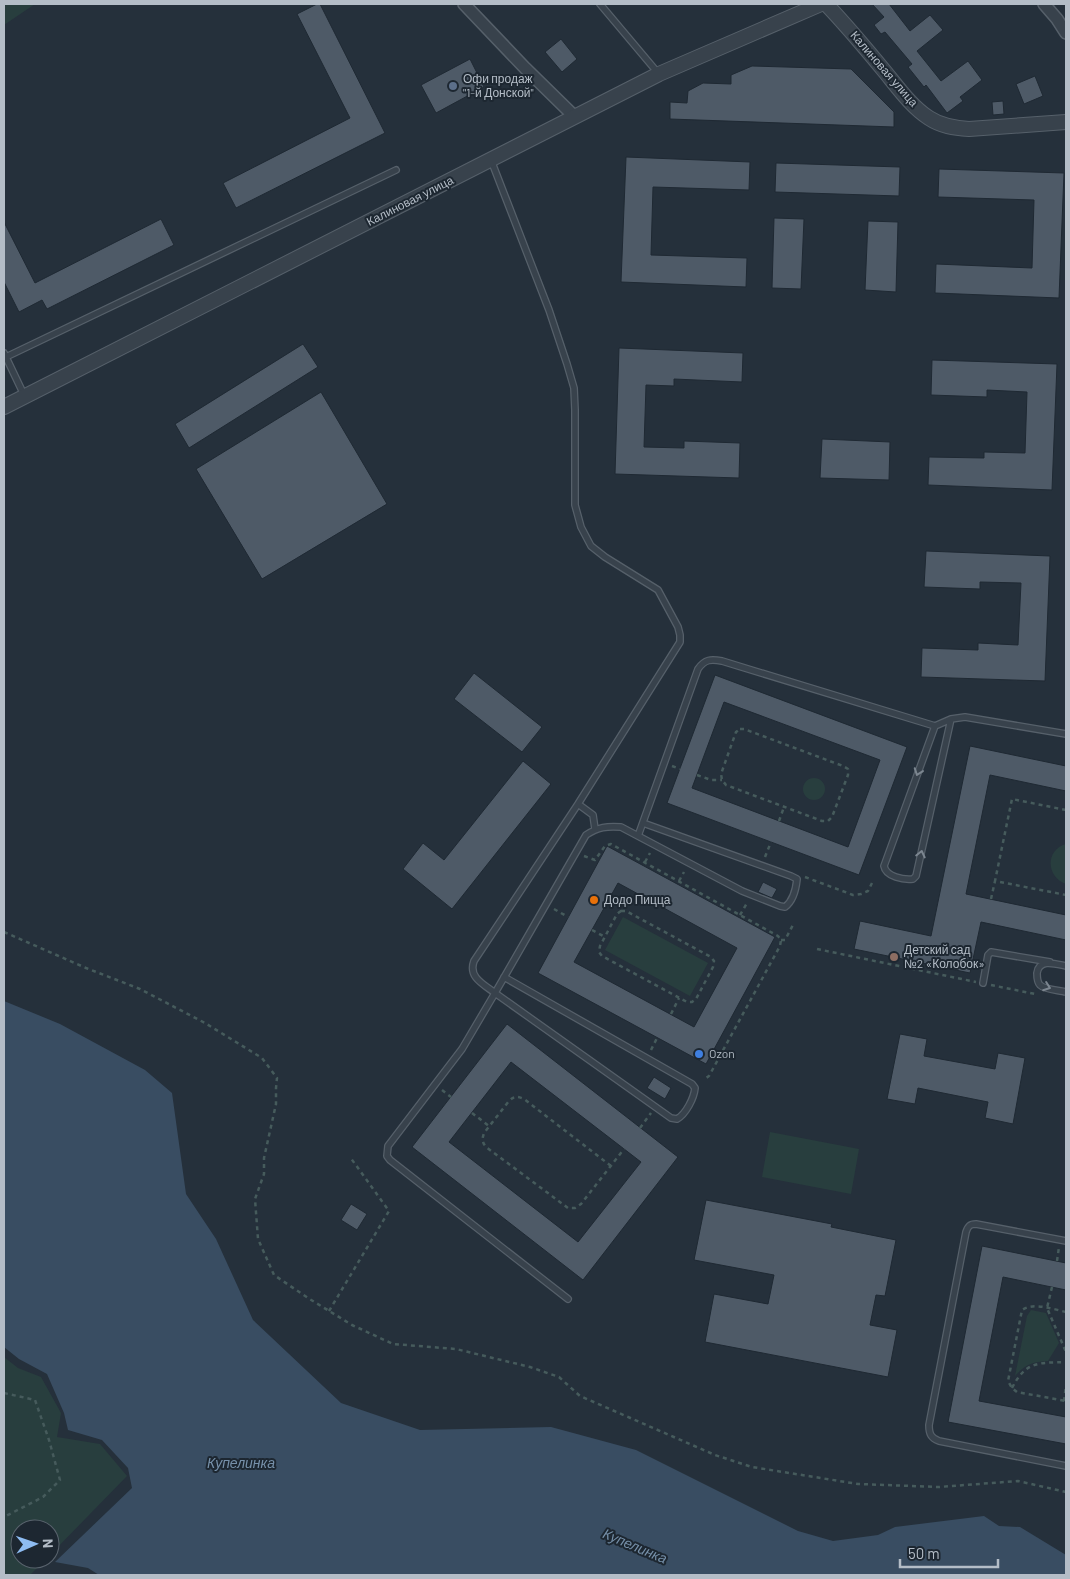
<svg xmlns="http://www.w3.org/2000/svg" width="1070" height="1579" font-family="Barlow,sans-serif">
<rect width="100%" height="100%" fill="#25303b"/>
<path fill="#283e3e" d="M4,4H35L4,25Z
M803 789a11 11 0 1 1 22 0a11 11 0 1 1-22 0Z
M1066,844V884C1046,877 1045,850 1066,844Z
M623,917L708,963L690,996L605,950Z
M770,1132L859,1149L851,1194L762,1177Z
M1031,1310L1046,1313L1059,1343L1048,1361C1032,1362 1026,1364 1015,1376L1027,1316Z
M4,1357L18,1368L41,1377L61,1413L57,1437L100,1444L127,1476L50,1555V1529H20V1559H46L30,1575H4Z"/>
<path fill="#394d62" d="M4,1001L60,1024L145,1070L172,1093L186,1194L216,1239L253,1320L341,1403L420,1430L551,1427L636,1450L798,1531L833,1541L878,1535L895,1527L984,1516L999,1526L1020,1527L1066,1555V1575H99L88,1568L55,1562L132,1488L128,1468L102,1440L68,1430L64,1413L47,1374L19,1359L4,1347Z"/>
<path fill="#4e5a67" stroke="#1f2933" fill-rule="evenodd" d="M317,4H320L385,133L236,208L223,183L350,118L297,14Z
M872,4H889L910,31L930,15L943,30L917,51L941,81L968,61L982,80L960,97L963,101L947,113L926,85L924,87L908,67L912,64L885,32L881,34L874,25L884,17Z
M561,39L577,59L562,72L545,52Z
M470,59L484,87L436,113L421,85Z
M752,66L851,69L894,112V127L670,119V102L687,103L688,91L703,83L731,84V75Z
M1035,76L1043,96L1024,104L1016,84Z
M1003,101L1004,114L993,115L992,102Z
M626,157L750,162L749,190L653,187L651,255L747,258L746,287L621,282Z
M776,163L900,167L899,196L775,192Z
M939,169L1064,173L1059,298L935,293L936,264L1032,268L1034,200L938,197Z
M774,218L804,219L801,289L772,288Z
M161,219L174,245L47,309L42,300L19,312L4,282V222L35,283Z
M868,221L898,222L896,292L865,290Z
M303,344L318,367L189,448L175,424Z
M619,348L743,353L742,382L674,379V386L646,385L644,447L684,448V441L740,443L739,478L615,474Z
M932,360L1057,364L1052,490L928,485L929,457L984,458V452L1025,453L1027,392L987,390V397L931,395Z
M321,392L387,504L262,579L196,469Z
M822,439L890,442L889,480L820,478Z
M926,551L1050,556L1045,681L921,677L922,648L978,650V643L1018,645L1021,583L980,582V589L924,587Z
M474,673L542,727L522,752L454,699Z
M715,675L907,747L859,875L667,803ZM724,702L880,760L848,847L692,788Z
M970,746L1066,766V791L990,775L966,894L1066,915V940L981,922L970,973L854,949L860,921L931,936Z
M523,761L551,784L452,909L403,869L423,843L444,860Z
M607,846L775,937L706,1064L538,973ZM618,883L737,948L694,1027L574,962Z
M763,882L777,889L772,898L758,892Z
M507,1024L678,1157L583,1280L412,1147ZM511,1062L641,1162L578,1242L449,1142Z
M900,1034L927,1039L924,1056L995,1069L998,1053L1025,1058L1013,1124L985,1118L988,1102L918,1088L915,1104L887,1099Z
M654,1077L671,1088L665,1099L647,1088Z
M706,1200L832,1224L831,1227L896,1240L885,1296L876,1295L870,1325L897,1330L888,1377L705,1342L714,1294L768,1304L774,1275L694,1260Z
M351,1204L367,1214L357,1230L341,1220Z
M982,1246L1066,1263V1290L1003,1277L979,1401L1066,1417V1444L948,1422Z"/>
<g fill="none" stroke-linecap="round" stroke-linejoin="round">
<g stroke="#56606a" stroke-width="8">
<path id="service" d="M600,4L658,73
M491,160L549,310L567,364L574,388L575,410V505L581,527L591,546L605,557L658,590L678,627L680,635V642L578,804L474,961C468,977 483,984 495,993L462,1049L388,1146L387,1156L390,1160L568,1299
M4,353L25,397
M6,357L396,170
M935,726L884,866C886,877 904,880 913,879L916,876L951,719
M578,804L593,815L595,829
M638,836L698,669C705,659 711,659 722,661L935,726L951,719L965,717L1066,734
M1066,966C1056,964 1039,958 1037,973C1037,977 1037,982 1040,985C1045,990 1059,990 1066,992
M504,977L692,1084L695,1088C694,1098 686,1114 677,1119L671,1118L495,993C525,940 556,888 586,835C598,827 607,826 621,827L742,891L780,906L785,907C793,901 796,889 797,879L791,876L643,823
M983,983L988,955L991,952L1050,962
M1066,1241L976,1224C970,1224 968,1226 966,1232L929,1425C929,1434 931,1438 939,1441L1066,1466"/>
</g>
<g stroke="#56606a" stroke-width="14">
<path id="minor" d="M464,4L525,68L575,117
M1044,4L1057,19L1066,33"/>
</g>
<g stroke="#56606a" stroke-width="16">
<path id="tertiary" d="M826,4C847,26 867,50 886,73C899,89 912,107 929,118C941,126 954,128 969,129L1066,122
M4,407L659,74L821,4"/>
</g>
<path stroke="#465b5c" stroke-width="2.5" stroke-dasharray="4 4" stroke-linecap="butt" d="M740,729H744L843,766L848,769V775L832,817L828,821H822L726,785L722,780L721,774L736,732Z
M672,766L680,769
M697,775L711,780H722
M1066,810L1012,799L995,881L1066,895
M779,821L784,807
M584,856L595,860L605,846L611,844L778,936L781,940L780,946L709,1076L706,1078
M765,857L771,842
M645,862L650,853
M805,877L853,895L861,894L868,891L872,883
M679,881L684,872
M991,899L995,881
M554,909L568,917
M621,911H626L711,957L714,961L713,967L696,999L692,1002H687L602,956L599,952L600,946L617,914Z
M740,915L747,903
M592,930L605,937
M4,932L86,968L140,989L205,1023L262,1058L277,1078L276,1088V1104L264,1158V1174L255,1199L258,1239L274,1275L308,1298L352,1325L393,1344L456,1349L530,1367L559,1377L580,1396L715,1455L752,1467L858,1484L939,1487L1018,1481L1066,1492
M781,940H785L794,923
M817,949L976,982
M991,985L1035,994
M671,1014L679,998
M651,1050L657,1038
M442,1090L451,1097
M472,1113L489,1126
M640,1128L651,1113
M611,1166L524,1099C517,1096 514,1096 509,1101L484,1133C482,1139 482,1142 486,1147L568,1208H575L581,1204L624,1149
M1057,1261L1059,1247
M1052,1287L1047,1308L1066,1352
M329,1311L389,1211L350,1157
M1066,1312C1052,1309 1034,1302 1022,1310L1008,1381L1012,1388L1017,1392L1066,1401
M1012,1388C1026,1361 1038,1363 1066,1362
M4,1393L35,1400L49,1440L60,1480L43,1497L4,1517
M1064,1401L1066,1385"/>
<use href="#service" stroke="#38424c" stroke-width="5.5"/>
<use href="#minor" stroke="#38424c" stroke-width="11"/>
<use href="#tertiary" stroke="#38424c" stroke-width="14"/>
</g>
<defs><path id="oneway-chevron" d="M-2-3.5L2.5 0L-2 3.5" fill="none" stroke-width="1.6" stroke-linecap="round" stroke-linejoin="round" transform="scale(1.25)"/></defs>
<g stroke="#7c8690">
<use href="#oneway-chevron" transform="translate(918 772) rotate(110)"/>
<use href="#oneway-chevron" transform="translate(921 854) rotate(-77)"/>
<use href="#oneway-chevron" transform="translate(1047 987) rotate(20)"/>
</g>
<circle fill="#5c6f8a" stroke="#1d2731" stroke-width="2" cx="453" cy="86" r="5"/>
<circle fill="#e8710a" stroke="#1d2731" stroke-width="2" cx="594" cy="900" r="5"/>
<circle fill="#8d6e63" stroke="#1d2731" stroke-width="2" cx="894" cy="957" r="5"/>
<circle fill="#3f7fe0" stroke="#1d2731" stroke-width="2" cx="699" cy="1054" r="5"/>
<g text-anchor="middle" stroke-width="4" stroke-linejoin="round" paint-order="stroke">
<g font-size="12" fill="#b4bdc7" stroke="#1d2731">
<text transform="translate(884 69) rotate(49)" y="4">Калиновая улица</text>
<text transform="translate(410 201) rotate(-27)" y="4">Калиновая улица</text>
</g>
<g font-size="12" fill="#b4bdc7" stroke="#1d2731" text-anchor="start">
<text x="463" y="83">Офи продаж<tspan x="463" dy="14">"1-й Донской"</tspan></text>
<text x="604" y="904">Додо Пицца</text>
<text x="904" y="954">Детский сад<tspan x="904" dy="14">№2 «Колобок»</tspan></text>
<text x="709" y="1058">Ozon</text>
</g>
<g font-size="14" font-style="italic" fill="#7690a9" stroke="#1d2731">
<text x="241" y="1468">Купелинка</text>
<text transform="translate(635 1546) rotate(23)" y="5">Купелинка</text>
</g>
</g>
<rect width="1070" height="1579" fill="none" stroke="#b4bdc7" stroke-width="10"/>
<g transform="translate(35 1544) rotate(88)"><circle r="24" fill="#1d2731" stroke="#59636d"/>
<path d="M0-4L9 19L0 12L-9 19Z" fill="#8ebcf2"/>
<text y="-8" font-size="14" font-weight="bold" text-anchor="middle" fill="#b4bdc7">N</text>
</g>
<path d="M900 1559v8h98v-8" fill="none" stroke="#b4bdc7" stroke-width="2.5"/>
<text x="908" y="1559" font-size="15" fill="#b4bdc7" stroke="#1d2731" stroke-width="4" paint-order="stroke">50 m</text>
</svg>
